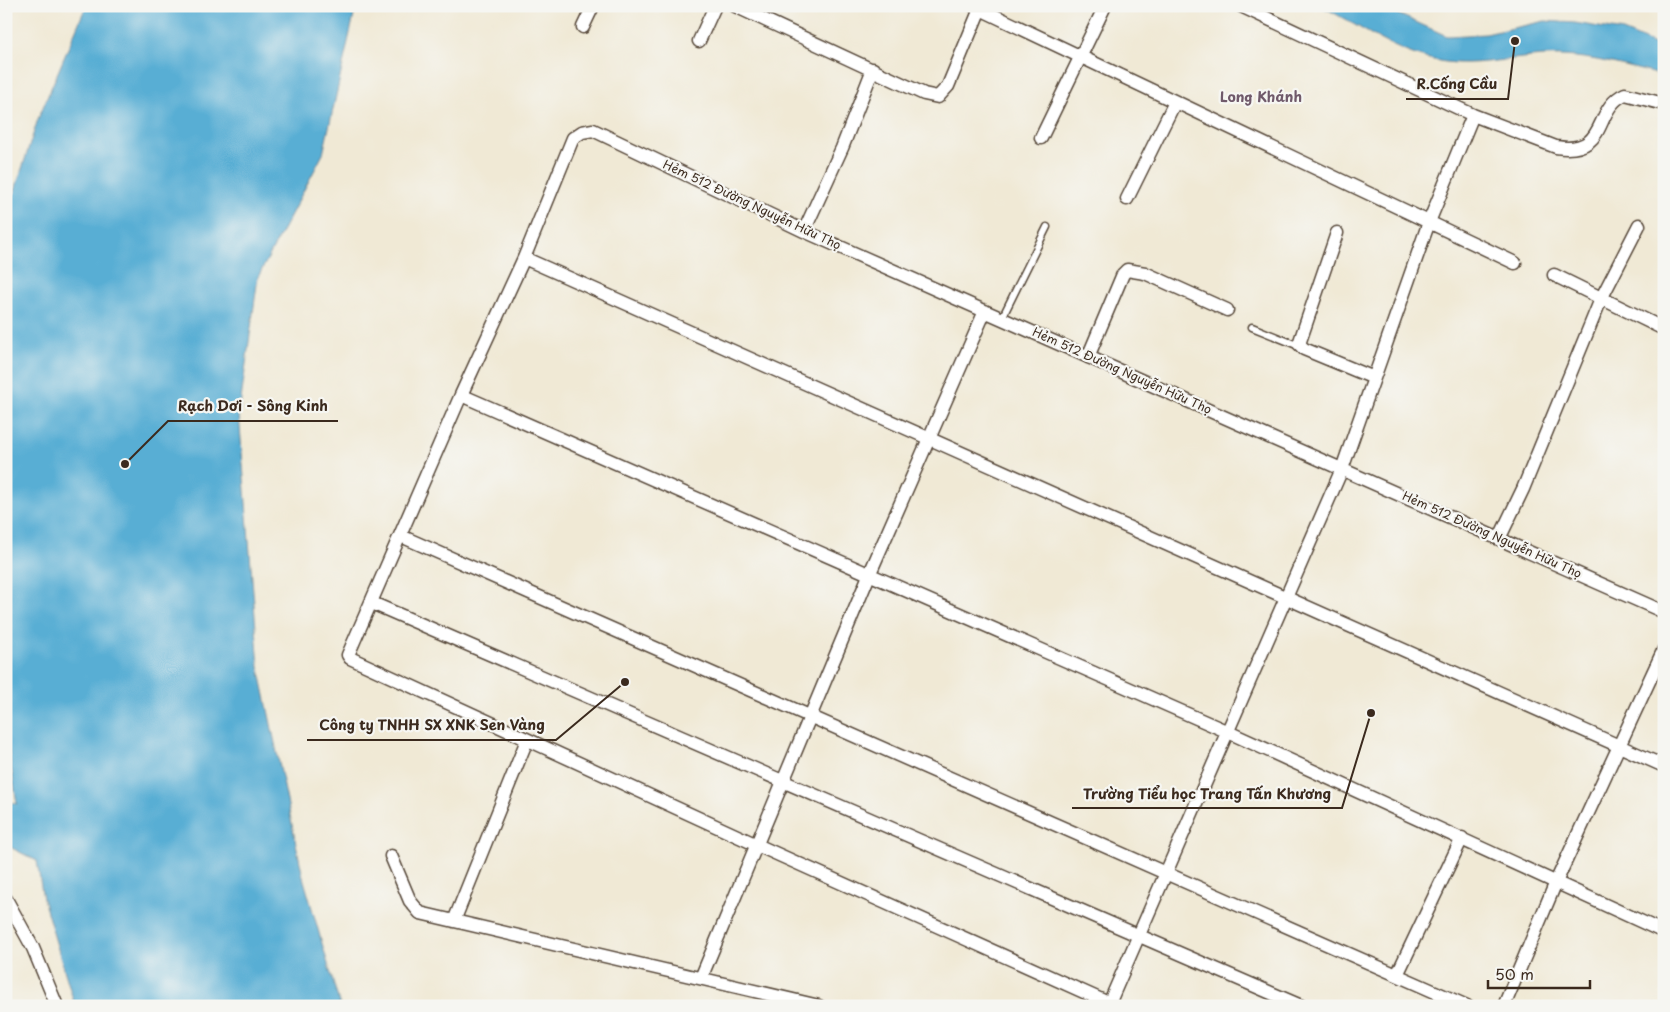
<svg xmlns="http://www.w3.org/2000/svg" width="1670" height="1012" font-family="'Playpen Sans',sans-serif">
<rect width="100%" height="100%" fill="#f6f6f2"/>
<filter id="ink" filterUnits="userSpaceOnUse"><feTurbulence type="fractalNoise" baseFrequency=".02" numOctaves="2"/><feDisplacementMap in="SourceGraphic" scale="10" xChannelSelector="R" yChannelSelector="G"/><feConvolveMatrix kernelMatrix="1 2 1 2 8 2 1 2 1" color-interpolation-filters="sRGB"/></filter>
<filter id="wash" filterUnits="userSpaceOnUse"><feTurbulence type="fractalNoise" baseFrequency=".0096" numOctaves="4" result="noise"/><feDisplacementMap in="SourceGraphic" scale="20" xChannelSelector="R" yChannelSelector="G"/><feGaussianBlur stdDeviation="1.12" result="paint"/><feColorMatrix in="noise" values="0 0 0 0 0 0 0 0 0 0 0 0 0 0 0 0 0 1.4 0 .05"/><feComposite in="paint" operator="in"/></filter>
<g filter="url(#wash)">
<rect width="100%" height="100%" fill="#f0e9d5"/>
<path fill="#58aed4" stroke="#4a6c79" d="M86,6H356L323,154L258,277L239,414L259,667L303,877L340,1006H75L43,899L37,861L6,845V800L17,804L6,734V218L38,119Z
M1321,6H1380L1447,36L1486,34L1545,21L1575,23L1623,31L1664,48V76C1625,66 1585,54 1544,56C1508,58 1470,68 1434,60C1394,52 1358,25 1321,6Z"/>
</g>
<g filter="url(#ink)">
<g fill="none" stroke-linecap="round" stroke-linejoin="round">
<g stroke="#564739" stroke-width="9">
<path id="lane" d="M1002,318L1047,227
M1252,327L1299,346"/>
</g>
<g stroke="#564739" stroke-width="15">
<path id="street" d="M735,6L924,94L938,97L948,86L980,9
M974,6L1515,263
M1241,6L1473,115L1556,147C1610,155 1592,109 1625,94L1664,104
M583,27L593,6
M699,41L715,6
M1041,138L1105,6
M1127,199L1175,102
M804,231L842,148L873,69
M1337,233L1299,344L1304,349L1374,378
M524,258L1664,766
M1554,275L1664,329
M1088,357L1123,274L1127,270L1145,273L1227,310
M461,395L348,655L350,658L757,845L1115,1006
M401,536L1467,1006
M1499,539L1523,489L1601,299L1639,225
M372,603L1301,1006
M1664,612L804,231L593,130L582,132L573,138L524,258L461,395L1226,731L1664,932
M391,856L410,901L420,913L819,1006
M6,899L33,948L57,1006
M454,921L527,740
M1397,975L1462,838
M701,978L870,573L985,311
M1108,1006L1342,469L1429,222L1473,115
M1504,1006L1556,882L1664,649"/>
</g>
<use href="#lane" stroke="#fff" stroke-width="6"/>
<use href="#street" stroke="#fff" stroke-width="12"/>
</g>
</g>
<g text-anchor="middle" stroke-width="4.5" stroke-linejoin="round" paint-order="stroke">
<g font-size="12" fill="#3b2a1e" stroke="#f6f6f2">
<text transform="translate(752 205) rotate(25)" y="4">Hẻm 512 Đường Nguyễn Hữu Thọ</text>
<text transform="translate(1122 371) rotate(24)" y="4">Hẻm 512 Đường Nguyễn Hữu Thọ</text>
<text transform="translate(1492 535) rotate(24)" y="4">Hẻm 512 Đường Nguyễn Hữu Thọ</text>
</g>
<g font-size="14" font-weight="bold" fill="#705a6b" stroke="#f6f6f2">
<text x="1261" y="102">Long Khánh</text>
</g>
</g>
<path fill="none" stroke="#3b2a1e" stroke-width="2" d="M1515 41L1508 99H1406M125 464L168 421H338M625 682L556 740H307M1371 713L1342 808H1072"/>
<g fill="#3b2a1e" stroke="#f6f6f2" stroke-width="2">
<circle cx="1515" cy="41" r="5"/>
<circle cx="125" cy="464" r="5"/>
<circle cx="625" cy="682" r="5"/>
<circle cx="1371" cy="713" r="5"/>
</g>
<g font-size="14" text-anchor="middle" font-weight="bold" fill="#3b2a1e" stroke="#f6f6f2" stroke-width="4.5" stroke-linejoin="round" paint-order="stroke">
<text x="1457" y="89">R.Cống Cầu</text>
<text x="253" y="411">Rạch Dơi - Sông Kinh</text>
<text x="432" y="730">Công ty TNHH SX XNK Sen Vàng</text>
<text x="1207" y="799">Trường Tiểu học Trang Tấn Khương</text>
</g>
<rect width="1670" height="1012" fill="none" stroke="#f6f6f2" stroke-width="25"/>
<path d="M1488 980v8h102v-8" fill="none" stroke="#3b2a1e" stroke-width="2.5"/>
<text x="1495" y="980" font-size="15" fill="#3b2a1e" stroke="#f6f6f2" stroke-width="4" paint-order="stroke">50 m</text>
</svg>
